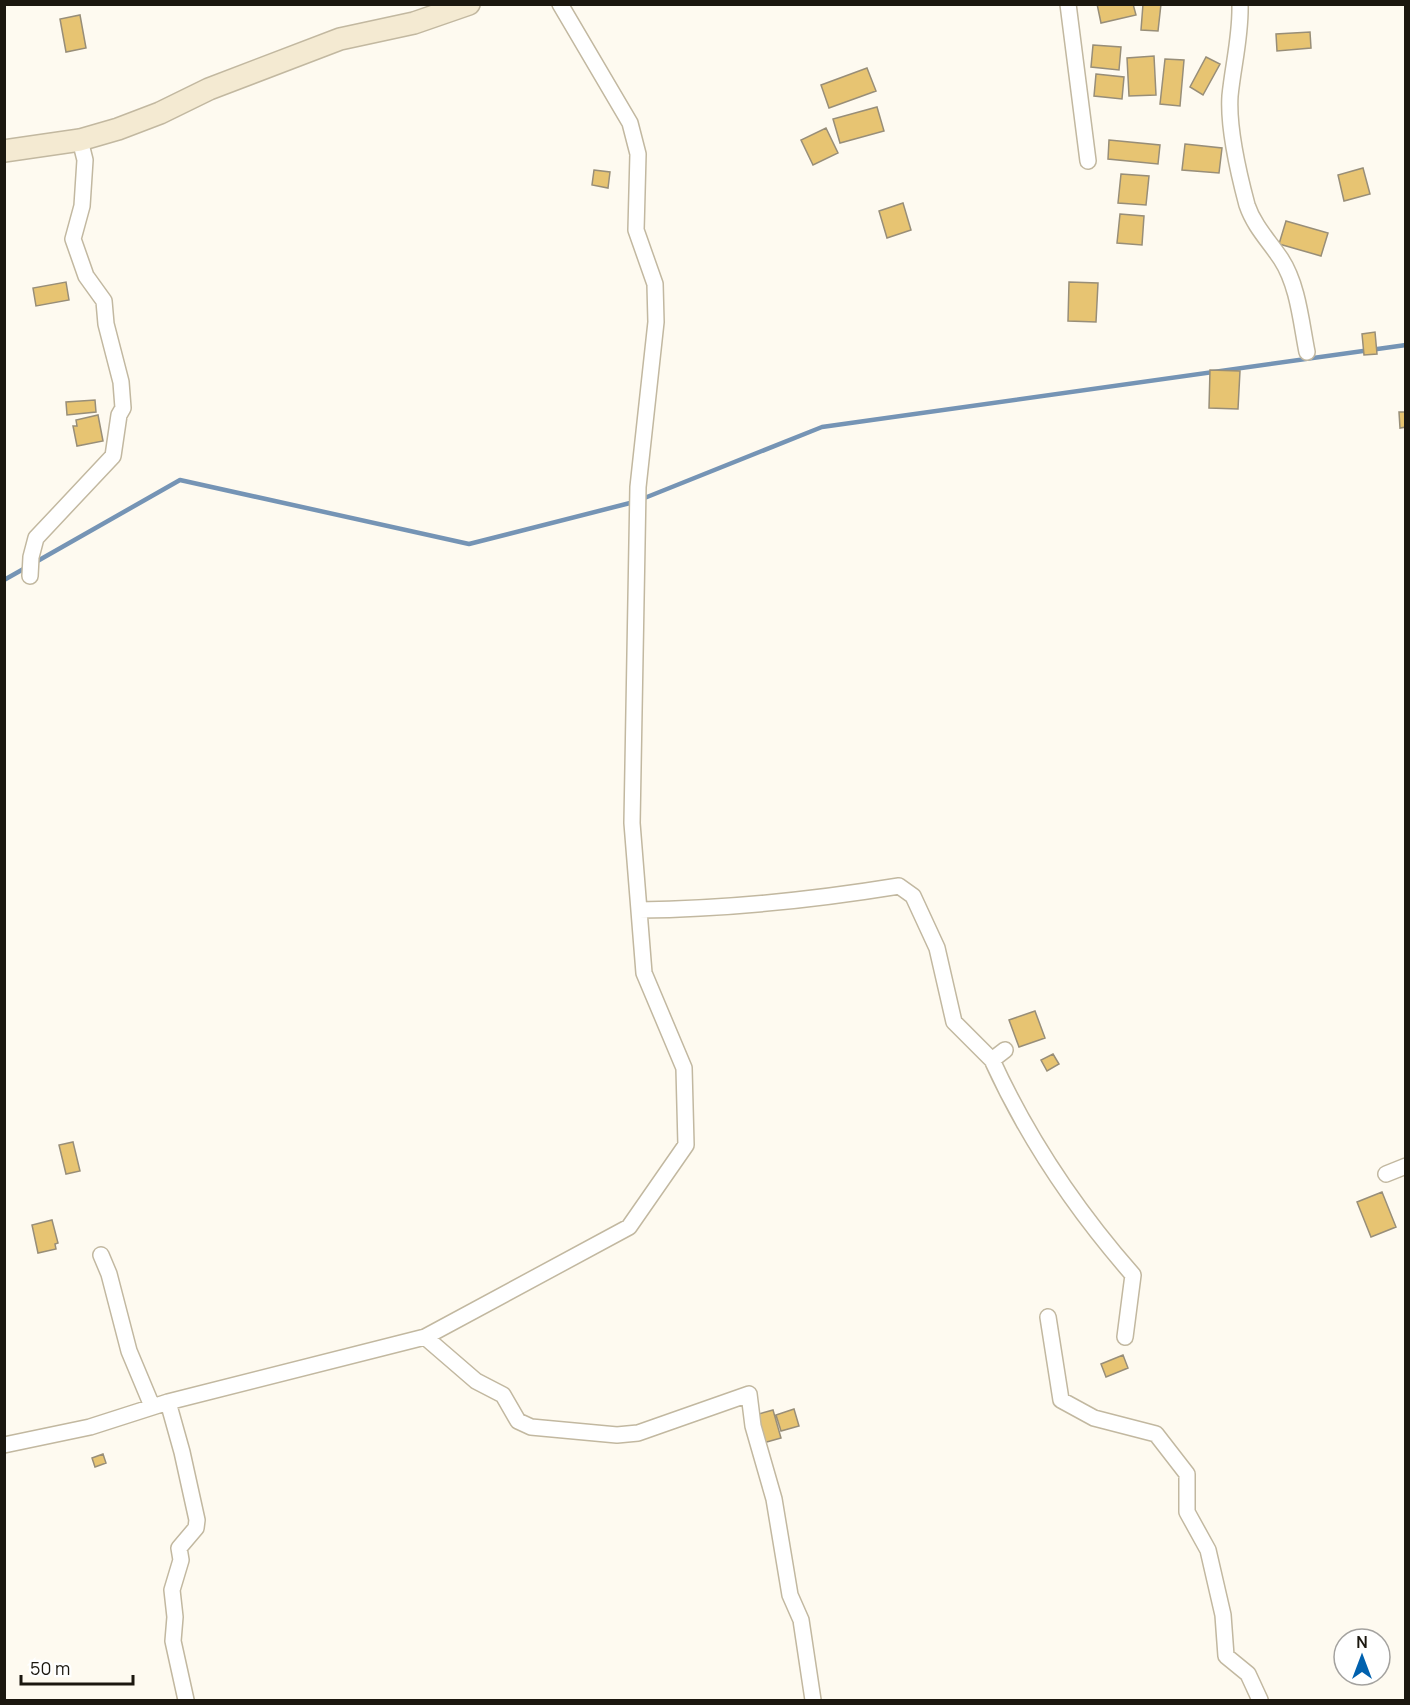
<svg xmlns="http://www.w3.org/2000/svg" width="1410" height="1705" font-family="Manrope,sans-serif">
<rect width="100%" height="100%" fill="#fefaf0"/>
<g fill="none" stroke-linecap="round" stroke-linejoin="round">
<path stroke="#7594b5" stroke-width="4.5" d="M642,499L822,427L1406,345
M34,563L180,480L469,544L634,502
M4,580L27,567"/>
</g>
<path fill="#e7c472" stroke="#988e78" stroke-width="1.5" d="M1097,4H1133L1136,15L1101,23Z
M1143,4H1161L1158,31L1141,30Z
M80,15L86,48L66,52L60,19Z
M1310,32L1311,48L1277,51L1276,34Z
M1093,45L1121,47L1119,70L1091,67Z
M1154,56L1156,95L1129,96L1127,58Z
M1206,57L1220,64L1203,95L1190,87Z
M1165,59L1184,60L1180,106L1160,104Z
M867,68L876,91L829,108L821,85Z
M1096,74L1124,77L1122,99L1094,96Z
M877,107L884,131L840,143L833,119Z
M826,128L838,153L813,165L801,140Z
M1109,140L1160,145L1158,164L1108,159Z
M1185,144L1222,148L1219,173L1182,170Z
M1363,168L1370,194L1344,201L1338,175Z
M594,170L610,172L608,188L592,185Z
M1121,174L1149,176L1146,205L1118,203Z
M903,203L911,230L887,238L879,211Z
M1120,214L1144,216L1142,245L1117,243Z
M1286,221L1328,233L1321,256L1279,244Z
M66,282L69,300L36,306L33,288Z
M1069,282L1098,283L1096,322L1068,321Z
M1375,332L1377,354L1364,355L1362,334Z
M1210,370L1240,371L1238,409L1209,408Z
M95,400L96,412L67,415L66,402Z
M1399,412H1406V427L1400,428Z
M98,415L103,441L77,446L73,426H77L76,420Z
M1035,1011L1045,1038L1019,1047L1009,1020Z
M1053,1054L1059,1064L1047,1071L1041,1060Z
M73,1142L80,1171L66,1174L59,1145Z
M1382,1192L1396,1227L1371,1237L1357,1202Z
M52,1220L58,1243L55,1244L56,1249L38,1253L32,1225Z
M1123,1355L1128,1368L1106,1377L1101,1364Z
M794,1409L799,1426L781,1431L776,1415Z
M773,1410L781,1438L763,1443L755,1415Z
M103,1454L106,1463L95,1467L92,1458Z"/>
<g fill="none" stroke-linecap="round" stroke-linejoin="round">
<g stroke="#c2b8a0" stroke-width="18">
<path id="street" d="M1068,4L1088,161
M1240,4C1241,36 1233,65 1230,96C1228,127 1239,175 1247,205C1254,226 1269,241 1281,259C1298,285 1301,322 1307,352
M30,576L31,557L36,538L113,456L119,415L123,408L121,382L106,324L104,301L86,276L73,239L82,206L85,160L80,140
M639,910C726,909 813,900 899,886L913,896L937,948L954,1022L992,1060L1005,1050
M992,1060C1028,1139 1076,1210 1133,1275L1125,1337
M1386,1174L1406,1166
M101,1255L109,1274L129,1351L152,1406
M1048,1317L1061,1400L1094,1418L1156,1434L1187,1474V1512L1208,1550L1223,1615L1226,1656L1248,1674L1260,1700
M425,1337L476,1381L503,1395L518,1421L531,1427L617,1435L638,1433L749,1394L753,1426L774,1499L790,1595L801,1620L813,1700
M168,1402L182,1452L197,1520L196,1528L179,1548L181,1560L172,1590L175,1617L173,1641L186,1700
M4,1445L90,1427L168,1402L425,1337L629,1227L686,1145L684,1068L644,973L632,823L638,487L656,322L655,284L636,230L638,154L630,123L560,4"/>
</g>
<g stroke="#c2b8a0" stroke-width="24">
<path id="secondary" d="M4,151L80,140L118,129L160,113L209,89L340,39L414,23L469,4"/>
</g>
<use href="#street" stroke="#fff" stroke-width="15"/>
<use href="#secondary" stroke="#f4ead2" stroke-width="21"/>
</g>
<rect width="1410" height="1705" fill="none" stroke="#1b170f" stroke-width="12"/>
<g transform="translate(1362 1657)"><circle r="28" fill="#ffffff" stroke="#a4a29f" stroke-width="1.5"/>
<path d="M0-4.5L10 22L0 15L-10 22Z" fill="#0061ae"/>
<text y="-9" font-size="16" font-weight="bold" text-anchor="middle" fill="#1b170f">N</text>
</g>
<path d="M21 1675v9h112v-9" fill="none" stroke="#1b170f" stroke-width="3"/>
<text x="30" y="1675" font-size="18" fill="#1b170f" stroke="#ffffff" stroke-width="4.5" paint-order="stroke">50 m</text>
</svg>
